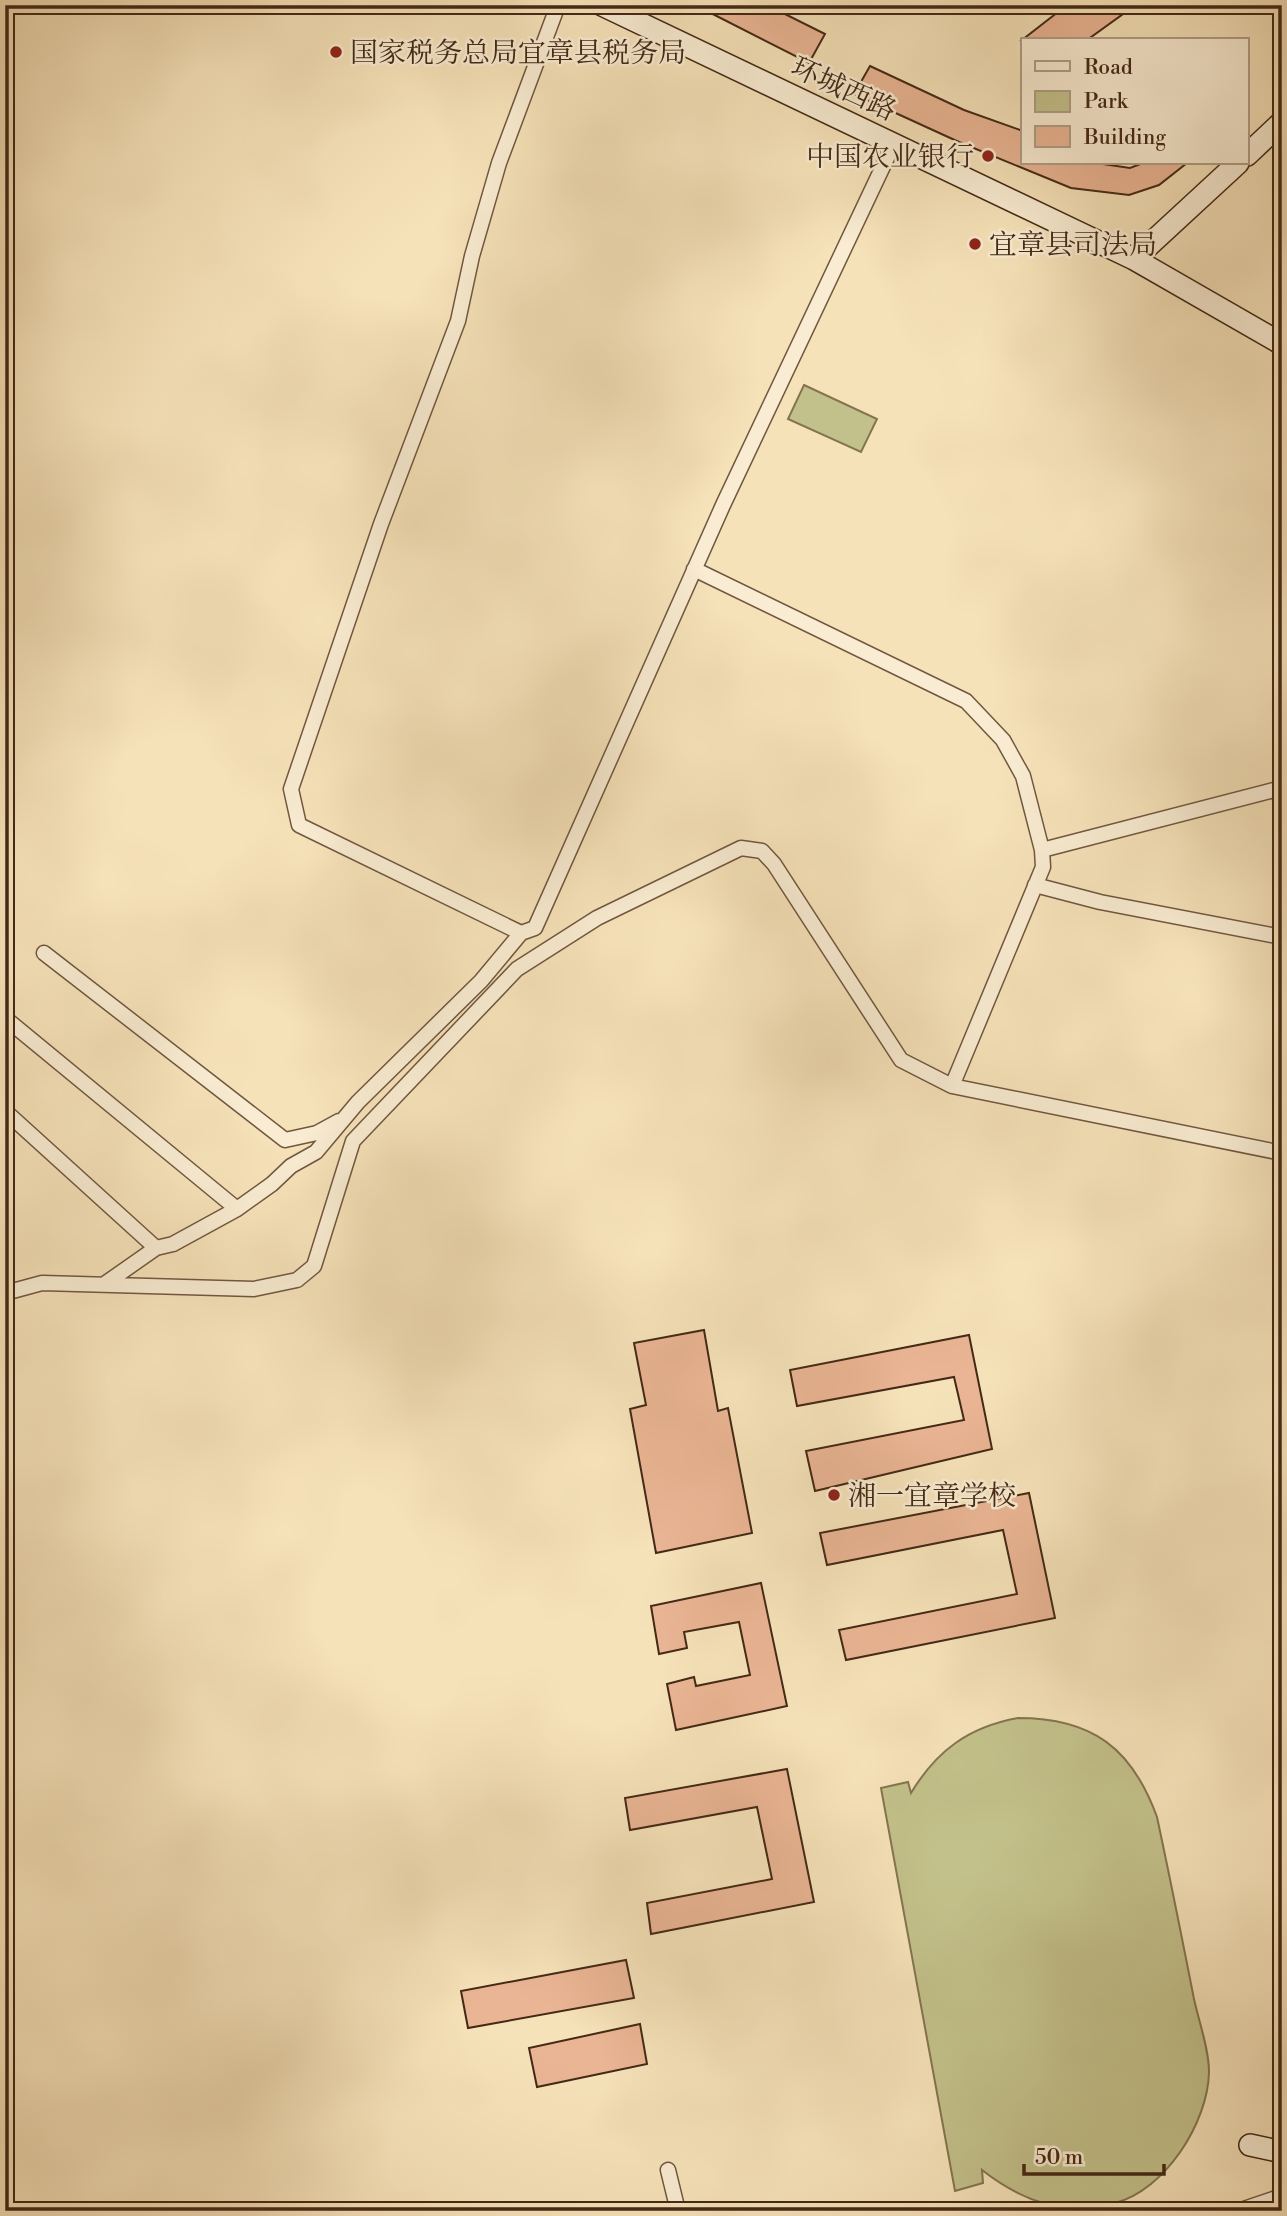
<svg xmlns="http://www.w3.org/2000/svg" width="1287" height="2216" font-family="'Libre Bodoni','Noto Serif SC',serif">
<rect width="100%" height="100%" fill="#f6e2b9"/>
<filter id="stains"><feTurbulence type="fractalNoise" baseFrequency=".00286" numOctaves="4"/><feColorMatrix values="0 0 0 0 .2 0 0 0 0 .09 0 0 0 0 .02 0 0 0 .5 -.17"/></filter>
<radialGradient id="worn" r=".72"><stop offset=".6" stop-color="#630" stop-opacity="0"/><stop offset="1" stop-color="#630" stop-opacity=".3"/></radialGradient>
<path fill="#c3c18b" stroke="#847550" stroke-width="2" d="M804,385L877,419L861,452L788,419Z
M1018,1718C1092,1718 1132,1748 1157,1817C1170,1878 1182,1938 1194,1999C1199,2022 1209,2049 1209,2072C1208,2123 1165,2190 1115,2203C1064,2216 1023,2202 982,2170L983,2183L955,2191L881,1788L908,1782L911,1793C937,1750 969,1727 1018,1718Z"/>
<path fill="#eab594" stroke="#442916" stroke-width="2" d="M695,5H767L825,34L809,63Z
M1067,5H1115L1123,14L1087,40H1022Z
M870,66L964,110L1023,131V163H1096L1130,168L1143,163H1187L1159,185L1129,195L1071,188L959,142L854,94Z
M704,1330L718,1411L728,1408L752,1533L656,1553L630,1409L646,1405L634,1343Z
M969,1335L992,1449L815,1491L806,1451L964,1420L954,1377L797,1406L790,1370Z
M1029,1493L1055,1618L846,1660L839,1630L1017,1594L1003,1530L827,1565L820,1533Z
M761,1583L787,1706L676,1730L667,1684L694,1677L696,1686L750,1675L739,1622L684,1632L687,1648L659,1654L651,1606Z
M787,1769L814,1902L651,1934L647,1903L772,1879L757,1807L630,1830L625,1798Z
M626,1960L634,1998L468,2028L461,1991Z
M640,2024L647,2064L537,2087L529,2048Z"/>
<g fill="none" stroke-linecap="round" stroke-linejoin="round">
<g stroke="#70573f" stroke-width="17">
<path id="street" d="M694,569L966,701L1003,740L1023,776L1042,850L1043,867L952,1086L1282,1153
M1042,850L1282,788
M1035,885L1100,902L1282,937
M521,933L299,825L291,789L381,524L458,321L472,256L499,163L558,5
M44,953L285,1140L317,1133L339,1121
M5,1018L237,1209
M5,1111L156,1248
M106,1283L156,1248L173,1244L237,1209L272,1184L291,1166L316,1152L358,1102L481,981L521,933L535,928L723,505L894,143
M5,1293L42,1283L254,1289L297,1280L314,1266L353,1141L517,969L597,918L741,848L762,851L774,864L901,1060L952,1086
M668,2170L678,2211
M1238,2211L1282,2196"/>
</g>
<g stroke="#442916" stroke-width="24">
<path id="secondary" d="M602,5L1134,259L1282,344
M1247,155L1282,122
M1134,259L1238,163
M1250,2145L1282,2152"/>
</g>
<use href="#street" stroke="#f9ecd2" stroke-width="14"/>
<use href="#secondary" stroke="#f9ecd2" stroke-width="21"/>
</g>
<g fill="#8f2418" stroke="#f9ecd2" stroke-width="2.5">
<circle cx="336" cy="52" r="7"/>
<circle cx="988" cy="156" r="7"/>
<circle cx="975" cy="244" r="7"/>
<circle cx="834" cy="1495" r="7"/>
</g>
<g text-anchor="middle" stroke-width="5" stroke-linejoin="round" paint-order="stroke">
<g font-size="28" fill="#442916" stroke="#f9ecd2" text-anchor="start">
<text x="350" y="62">国家税务总局宜章县税务局</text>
<text x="974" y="166" text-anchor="end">中国农业银行</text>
<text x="989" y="254">宜章县司法局</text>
<text x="848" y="1505">湘一宜章学校</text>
</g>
<g font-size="28" fill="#442916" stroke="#f9ecd2">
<text transform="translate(844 88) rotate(25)" y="10">环城西路</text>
</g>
</g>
<rect width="1287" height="2216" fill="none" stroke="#f6e2b9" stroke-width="28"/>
<rect x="7" y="7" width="1273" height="2202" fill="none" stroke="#442916" stroke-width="3.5"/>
<rect x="14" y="14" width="1259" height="2188" fill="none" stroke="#442916" stroke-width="2"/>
<rect x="1021" y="38" width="228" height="126" fill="#f9ecd2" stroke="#b19e87" stroke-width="2"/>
<rect x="1035" y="61" width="35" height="10" fill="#f9ecd2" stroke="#b19e87" stroke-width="2"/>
<text x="1084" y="74" font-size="21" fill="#442916">Road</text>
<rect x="1035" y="91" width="35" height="21" fill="#c3c18b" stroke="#b19e87" stroke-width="2"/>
<text x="1084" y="108" font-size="21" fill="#442916">Park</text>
<rect x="1035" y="126" width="35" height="21" fill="#eab594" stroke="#b19e87" stroke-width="2"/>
<text x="1084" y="144" font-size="21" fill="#442916">Building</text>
<path d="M1024 2164v10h140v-10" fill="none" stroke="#442916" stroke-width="3.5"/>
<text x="1035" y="2164" font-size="21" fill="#442916" stroke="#f9ecd2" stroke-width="5" paint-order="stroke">50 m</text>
<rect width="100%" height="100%" filter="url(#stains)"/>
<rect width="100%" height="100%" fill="url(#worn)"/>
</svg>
